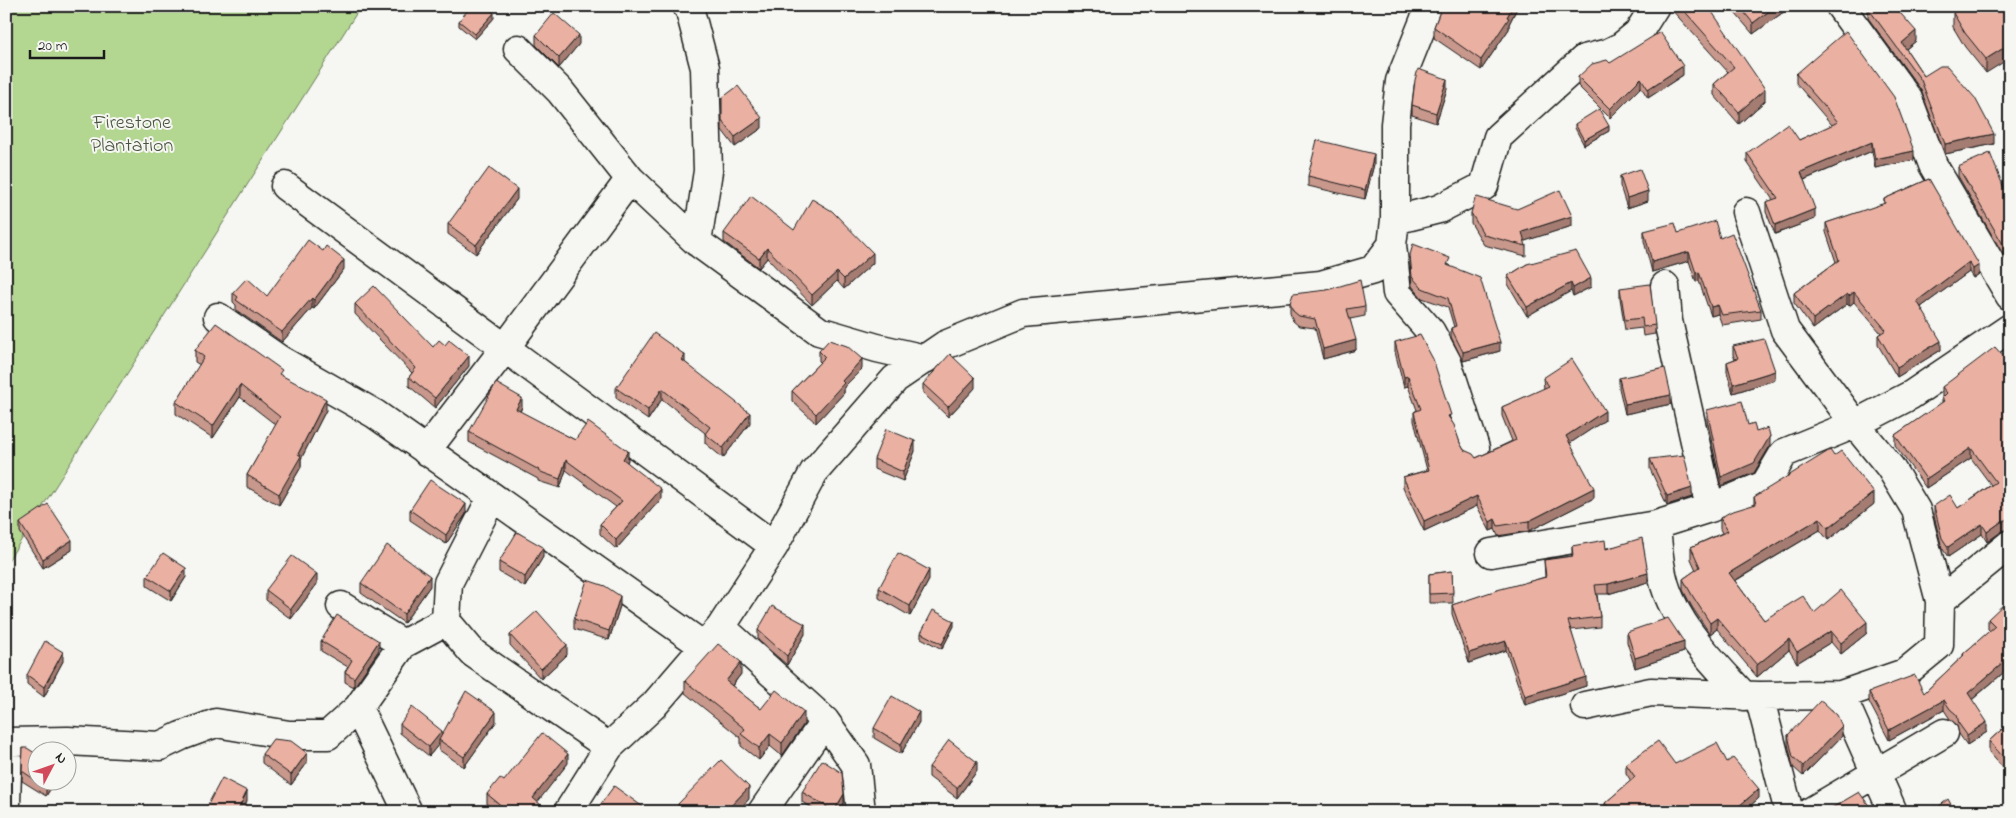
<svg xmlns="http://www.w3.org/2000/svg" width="2016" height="818" font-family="'Indie Flower',sans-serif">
<rect width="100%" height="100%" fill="#f6f6f2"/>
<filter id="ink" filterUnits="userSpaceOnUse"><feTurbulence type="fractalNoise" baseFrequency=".02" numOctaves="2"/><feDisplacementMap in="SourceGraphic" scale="10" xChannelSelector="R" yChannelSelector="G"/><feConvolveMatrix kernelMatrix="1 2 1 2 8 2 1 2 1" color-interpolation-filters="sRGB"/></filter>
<g filter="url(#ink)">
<path fill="#b3d791" stroke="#687a56" d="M6,6H361L6,564Z"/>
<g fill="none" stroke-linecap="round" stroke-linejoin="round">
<g stroke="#1c1c1c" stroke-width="31">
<path id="minor" d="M687,6L690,11L705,68L708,171L697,242
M1840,6L1908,99L1933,165L2010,296
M518,49L560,91L630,179L697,242L819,331L877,348L925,359
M285,186L774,546
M1395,220L1439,209L1484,186L1498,137L1584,59L1608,53L1622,46L1638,33L1655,6
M1392,245L1397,293L1431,332L1447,362L1475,448
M1665,286L1668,321L1710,508
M218,317L280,360L375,414L705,647
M426,451L505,348L630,179
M492,497L448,583L446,621L473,653L609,747
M1656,525C1658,551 1660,578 1671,601C1688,638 1717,666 1744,696
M1491,553L1656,525L1710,508L1765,485L1784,453L1855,424L1911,395L2010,328
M1940,601L2010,544
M341,606L403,644L446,621
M721,627L825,721L856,765L861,812
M1841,695L1893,812
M1759,696L1789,812
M1585,706L1651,692L1759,696L1841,695L1905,673L1939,645L1940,601L1916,510L1890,467L1855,424L1785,330L1746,212
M358,708L408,812
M6,803L8,742L68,741L160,746L181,736L216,723L289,735H328L358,708L403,644
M568,812L609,747L654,705L721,627L774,546L814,472L895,379L945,345L1023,313L1321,285L1373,270L1392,245L1395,220V124L1400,81L1430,6
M762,812L825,721
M1810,812L1944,733"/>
</g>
<use href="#minor" stroke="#f6f6f2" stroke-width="28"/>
</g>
<path fill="#c9988c" stroke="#1c1c1c" d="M1442,6H1518L1509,24V29L1481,70L1434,38V27Z
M1670,6H1714L1710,9L1765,101L1739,124L1714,95V84L1728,72L1670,8Z
M1729,6H1785V11L1753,34Z
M2010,6L1986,73L1965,47L1953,27V13Z
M1868,8L1916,41L1906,49L1924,76L1994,144L1945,154L1921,90L1868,18Z
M494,18L475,39L459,26V21Z
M536,35L579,44L559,68L536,45Z
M1610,63L1683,75L1648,98L1641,87L1610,118L1578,86V77Z
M1796,74L1914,160L1875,168L1872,151L1804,180L1815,219L1775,234L1766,212V202L1773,200L1747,162V153L1799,140L1832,125L1796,83Z
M1447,89L1436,123L1412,115V105Z
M722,98L762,128L735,147L722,130Z
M1575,124L1609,131L1584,145L1575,128Z
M1374,164L1365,199L1308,186V176Z
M1958,167L2009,201L2004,256L1958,176Z
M1620,176L1648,201L1627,208L1620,186Z
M1929,179L1979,274L1973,278L1969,272L1921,307L1941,350L1897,377L1878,345V335L1881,333L1854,302L1849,306L1847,304L1813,329L1794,303V293L1836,262L1826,232V223L1884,204V199Z
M517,199L476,254L448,234V224Z
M1471,213L1572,226L1524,241L1526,246V256L1484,245L1471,223Z
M794,230L873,263L844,289L837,281L812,305L767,258L759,268L724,242V233Z
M1644,231L1678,233L1720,238L1761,310V319L1722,325L1718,314L1711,316L1699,281L1696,282L1689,261L1652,272L1644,241Z
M1410,255L1450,265L1500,351L1463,361L1451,337V328L1454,327L1448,307L1422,298L1412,286L1410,264Z
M1527,264L1591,287L1573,296L1571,291L1527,316L1508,284V276Z
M344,269L314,309L312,308L282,342L236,310V305L233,302V293L267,296Z
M1620,288L1655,325V334L1643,336L1642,328L1625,330L1620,298Z
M1327,290L1365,306V316L1350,319L1356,350L1323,359L1315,328L1299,326L1293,321L1290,313V303Z
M355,304L433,347L445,345L469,366L435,408L409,386V377L412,373L355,314Z
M1395,342L1451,420L1460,443L1464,450L1476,458L1512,441L1502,416V407L1544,389L1543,378L1605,420L1570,443L1594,498L1529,531L1498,536L1495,529L1490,531L1477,506L1424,531L1403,487V477L1427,470L1414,421V412L1417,410L1408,386L1404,387L1395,352Z
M1733,346L1775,380L1733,393L1727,372V362L1735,359L1733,355Z
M2010,349V529H2007L2001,532L1987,542L1982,534L1948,557L1942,548L1934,516V506L1958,508L1991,485L1971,458L1926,488L1895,445V435L1942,403V387L2002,355Z
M195,350L282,376L326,410L301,459V467L279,505L247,487V475L276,425L240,397L213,438L176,414V402L200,365L195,362Z
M819,351L862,369L844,387V393L816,423L792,401V391L820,362L819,361Z
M685,362L750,423L723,458L705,443V433L662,399L648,420L616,398V388Z
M1619,378L1671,404L1625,414L1619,388Z
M923,384L975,388L948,417L923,393Z
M522,407L520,412L575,440L628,460L627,462L661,499L616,549L600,534V524L616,507L566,470L560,488L538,481V479L469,442V432Z
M1707,410L1748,425L1770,446L1754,473L1721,486L1707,420Z
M915,451L903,481L874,469V459Z
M1650,459L1692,497L1667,505L1650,469Z
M1754,497L1874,504L1828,540L1820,530L1735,581L1764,620L1814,613L1867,633L1841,654L1831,642L1797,663L1789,650L1757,677L1717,629L1710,634L1692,607L1683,590V579L1696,570L1691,559V547L1722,533L1720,529V518L1754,505Z
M410,510L466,514L446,544L410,520Z
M20,523L72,550L43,568L20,532Z
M1572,546L1606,549L1648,582L1608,594H1597L1600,617V627L1571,630L1586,686L1525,705L1506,650L1469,663L1452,614V605L1545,577L1544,560L1572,556Z
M543,557L525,587L499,572V562Z
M1452,571L1453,603H1429V574Z
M147,576L186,577L171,601L147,586Z
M929,580L910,616L879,598V588Z
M361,583L430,586L404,623L361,593Z
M317,584L291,619L266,600V590Z
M620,606L609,640L574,629V619Z
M2010,606V667L1972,700L1987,732L1967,745L1959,734L1957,725L1950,719L1944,710L1889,740L1869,702V692L1924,693L1963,656V654L1990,631L1988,629V619Z
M954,626L942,649L921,638V633Z
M758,630L805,634L787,665L758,640Z
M1627,632L1684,652L1635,668L1627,642Z
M510,635L567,655L541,679L510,645Z
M321,641L379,650L354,687L345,682V672L348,667L321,651Z
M63,661L44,697L27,684V675Z
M741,674L732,686L761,709L804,724L782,756L770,746L759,760L741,746V738L685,693V681Z
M496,722L464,767L439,750V744L429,756L400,733V724L442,735Z
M919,722L901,754L874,738V728Z
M2010,722V776L1989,752V741Z
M1788,735L1842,736L1803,776L1793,767L1788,744Z
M23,748L56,780L46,796L22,781Z
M262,754L307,763L291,785L262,763Z
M1727,762L1759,798L1743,812H1605V803L1631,781L1626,773V764H1675Z
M568,763L537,802L541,812H497L487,804V794L504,781Z
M929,767L977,771L957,798L929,777Z
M802,792L844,803L839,812H819L802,802Z
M749,799L737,812H678V804Z"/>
<path fill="#a47c72" stroke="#1c1c1c" d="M1513,6H1518L1509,24V29L1481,70V60L1507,17Z
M1776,6H1785V11L1753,34V23Z
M494,13V18L475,39V34Z
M1916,31V41L1902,52V43Z
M579,35V44L559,68V58Z
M2010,44V58L1986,73V59Z
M1683,66V75L1648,98V89Z
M1641,78V87L1610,118V109Z
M1447,79V89L1436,123V113Z
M1765,89V101L1739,124V112Z
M762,118V128L735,147V137Z
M1609,126V131L1584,145V140Z
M1994,134V144L1945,154V144Z
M1872,142V151L1801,181V172Z
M1914,151V160L1875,168V159Z
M1374,154V164L1365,199V190Z
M517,189V199L476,254V245Z
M1648,191V201L1627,208V198Z
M1815,209V219L1775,234V225Z
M1572,216V226L1522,242V232Z
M2010,243V252L2004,256V246Z
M767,248V258L759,268V258Z
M1689,252V261L1652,272V262Z
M873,253V263L844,289V279Z
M344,260V269L314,309V300Z
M1969,262V272L1917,310V301Z
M1979,265V274L1973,278V269Z
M837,272V281L812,305V295Z
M1699,272V281L1696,282V273Z
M1591,278V287L1573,296V288Z
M1571,283V291L1527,316V307Z
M1854,292V302L1849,306V296Z
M1847,294V304L1813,329V319Z
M312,298V308L282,342V332Z
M1718,305V314L1711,316V307Z
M1356,340V350L1323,359V349Z
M1941,341V350L1897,377V367Z
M1500,342V351L1463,361V352Z
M685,355V364L682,360Z
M469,356V366L435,408V398Z
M862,359V369L844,387V393L816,423V414L842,381Z
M1775,371V380L1733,393V384Z
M1408,376V386L1404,387V377Z
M975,378V388L948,417V407Z
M240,385V397L213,438V426Z
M662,389V399L648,420V410Z
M1671,395V404L1625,414V404Z
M522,398V407L516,419V409Z
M326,399V410L301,459V467L279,505V494L298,454Z
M1605,411V420L1566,446V436Z
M750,413V423L723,458V448Z
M1770,436V446L1754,473L1721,486V477Z
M915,441V451L903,481V472Z
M1971,448V458L1926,488V479Z
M628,451V460L623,469V459Z
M566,460V470L560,488V479Z
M1594,488V498L1529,531V521Z
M1692,488V497L1667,505V496Z
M661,489V499L616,549V540Z
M1874,493V504L1828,540V528Z
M1477,496V506L1424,531V521Z
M466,504V514L446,544V535Z
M1820,518V530L1729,584V573Z
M1495,519V529L1490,531V522Z
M2007,519V529L2001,532L1987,542V532L2001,522Z
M1982,524V534L1948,557V547Z
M72,540V550L43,568V559Z
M543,547V557L525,587V577Z
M186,568V577L171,601V591Z
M929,570V580L910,616V606Z
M1648,573V582L1608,594V584Z
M317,574V584L291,619V609Z
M430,576V586L404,623V614Z
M620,596V606L609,640V631Z
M1717,618V629L1710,634V623Z
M954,621V626L942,649V644Z
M1867,622V633L1841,654V643Z
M805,624V634L787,665V656Z
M1831,631V642L1797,663V652Z
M1789,639V650L1757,677V665Z
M379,641V650L354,687V678Z
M1506,641V650L1469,663V653Z
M1684,642V652L1635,668V658Z
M567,645V655L541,679V669Z
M63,652V661L44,697V687Z
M2010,657V667L1968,703V693Z
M741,662V674L726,693V681Z
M1586,677V686L1525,705V696Z
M1944,700V710L1889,740V730Z
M496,712V722L464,767V757Z
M804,712V724L782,756V743Z
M919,712V722L901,754V744Z
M1987,722V732L1967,745V735Z
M1842,726V736L1803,776V766Z
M442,731V741L439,740V744L429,756V747Z
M770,734V746L759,760V748Z
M307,753V763L291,785V775Z
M568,754V763L533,808V798Z
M977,762V771L957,798V788Z
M50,780H56L46,796V787Z
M749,787V799L737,812H725Z
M1759,789V798L1743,812H1732Z
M247,791V801L242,812H237Z
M844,794V803L839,812H834Z
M541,805V812H536Z"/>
<path fill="#eab1a3" stroke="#1c1c1c" d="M471,6H486L494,13L475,34L459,21Z
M1442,6H1513L1507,17L1509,18L1481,60L1434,27Z
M1680,6H1708L1765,89L1739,112L1714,84L1734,67Z
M1739,6H1776L1753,23Z
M1870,6H1894L1916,31L1902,43L1924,76L1940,66H1947L1975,98L1994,134L1945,144L1921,80L1868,8Z
M1963,6H2010V44L1986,59L1965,33L1953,13Z
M554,13L579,35L559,58L536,35Z
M1846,31L1894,97L1914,151L1875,159L1872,142L1801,172L1815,209L1775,225L1766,202L1778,198L1747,153L1788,124L1799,140L1838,122L1796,74Z
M1660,32L1683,66L1648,89L1641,78L1610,109L1578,77L1592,64L1607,60L1610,63Z
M1418,69L1447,79L1436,113L1412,105L1415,80Z
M738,86L762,118L735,137L722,120V98Z
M1599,109L1609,126L1584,140L1575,124Z
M1317,140L1374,154L1365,190L1308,176Z
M1990,153L2009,201L2010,200V243L2004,246L1958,167Z
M489,168L517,189L476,245L448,224Z
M1640,169L1648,191L1627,198L1620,176Z
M1929,179L1979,265L1973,269L1969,262L1917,301L1941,341L1897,367L1878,335L1886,330L1854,292L1849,296L1847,294L1813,319L1794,293L1839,260L1826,223L1885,203L1884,199Z
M1560,190L1572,216L1522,232L1526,246L1484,235L1471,213L1475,199L1477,197L1517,209Z
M751,196L794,230L812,199L832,211L873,253L844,279L837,272L812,295L767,248L759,258L724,233Z
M1715,221L1720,238L1732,233L1761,310L1722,315L1718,305L1711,307L1699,272L1696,273L1689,252L1652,262L1644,231L1675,223L1678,233Z
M308,240L323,251L326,246L344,260L314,300L312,298L282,332L236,300L238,297L233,293L247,278L267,296Z
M1413,244L1450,258L1447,265L1480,278L1500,342L1463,352L1451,328L1456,326L1448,298L1422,288L1412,277L1410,255Z
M1576,251L1591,278L1573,288L1571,283L1527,307L1508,276L1527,264Z
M1360,280L1365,306L1347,309L1356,340L1323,349L1315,319L1299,316L1293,311L1290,303L1293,294L1327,290Z
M1650,284L1655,325L1643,327L1642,318L1625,320L1620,288Z
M374,286L433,347L439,340L445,345L449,340L469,356L435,398L409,377L416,368L355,304Z
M216,323L282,370L279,374L326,399L298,454L301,456L279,494L247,475L280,417L240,385L213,426L176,402L204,357L195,350Z
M654,333L685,355L682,360L750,413L723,448L705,434L710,427L662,389L648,410L616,388Z
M1420,335L1433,359L1451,415L1448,416L1454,425L1460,443L1464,450L1473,454L1476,458L1516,440L1502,407L1549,386L1543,378L1572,359L1605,411L1566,436L1594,488L1529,521L1498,526L1495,519L1490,522L1477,496L1424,521L1403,477L1429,470L1414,412L1421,409L1408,376L1404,377L1395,342Z
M1764,339L1775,371L1733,384L1727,362L1738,358L1733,346Z
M829,340L847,346L862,359L842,381L844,383L816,414L792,391L825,357L819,351Z
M1995,347L2002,355L2010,349V519H2007L2001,522L1987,532L1982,524L1948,547L1942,538L1934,506L1950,495L1958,508L1996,482L1971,448L1926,479L1895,435L1944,401L1942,398L1947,393L1942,387Z
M950,354L975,378L948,407L923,384Z
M1665,368L1671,395L1625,404L1619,378Z
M496,383L522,398L516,409L575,440L588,422L628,451L623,459L661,489L616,540L600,524L622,501L566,460L560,479L538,471L539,470L469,432Z
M1742,401L1748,425L1754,423L1756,432L1768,428L1770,436L1754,463L1721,477L1707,410Z
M886,429L915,441L903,472L874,459Z
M1830,450L1834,456L1841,451L1874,493L1828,528L1820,518L1729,573L1764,620L1803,596L1814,613L1841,590L1867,622L1841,643L1831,631L1797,652L1789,639L1757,665L1717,618L1710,623L1692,595L1683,579L1700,567L1691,547L1728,531L1720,518L1730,512L1756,504L1754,497Z
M1684,455L1692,488L1667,496L1650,459Z
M430,480L466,504L446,535L410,510Z
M48,504L72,540L43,559L20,523Z
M517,532L543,547L525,577L499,562Z
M1642,538L1648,573L1608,584L1595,585L1600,617L1568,621L1586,677L1525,696L1506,641L1469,653L1452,605L1497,590L1546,577L1544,560L1573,556L1572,546L1605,540L1606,549Z
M387,545L430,576L404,614L361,583Z
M163,553L186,568L171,591L147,576Z
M898,553L929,570L910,606L879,588Z
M292,556L317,574L291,609L266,590Z
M1452,571L1453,593L1429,594V574Z
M587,580L605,586L620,596L609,631L574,619Z
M2006,602L2010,606V657L1968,693L1987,722L1967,735L1959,724L1957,715L1950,709L1944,700L1889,730L1869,692L1915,675L1924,693L1964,655L1963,654L1995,626L1988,619Z
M772,606L805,624L787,656L758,630Z
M933,610L954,621L942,644L921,633Z
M537,611L567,645L541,669L510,635Z
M337,615L379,641L354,678L345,672L352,660L321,641Z
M1668,618L1684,642L1635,658L1627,632Z
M45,641L63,652L44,687L27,675Z
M718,644L741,662L726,681L761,709L776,690L804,712L782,743L770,734L759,748L741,734L745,729L685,681Z
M466,691L496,712L464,757L439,740Z
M892,696L919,712L901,744L874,728Z
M1820,701H1822L1837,715L1842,726L1803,766L1793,757L1788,735Z
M412,707L442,731L429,747L400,724Z
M2010,722V765L1989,741Z
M542,733L568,754L533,798L541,805L536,812H509L487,794L500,778L504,781Z
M273,739L291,741L307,753L291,775L262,754Z
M949,740L977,762L957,788L929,767Z
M1658,741L1675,764L1717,743L1727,762L1733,758L1759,789L1732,812H1613L1605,803L1635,777L1626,764Z
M23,748H27L38,755V780H50L46,787L22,771Z
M721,760L749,787L725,812H686L678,804Z
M822,760L842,773L844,794L834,811L802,792Z
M222,778L247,791L237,812H204Z
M614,786L643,807L640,812H595Z
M1859,792L1873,811L1872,812H1825Z
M1948,799L1955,812H1924L1935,806L1937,808Z
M902,804L911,810L910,812H896Z"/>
</g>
<g text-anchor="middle" stroke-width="4" stroke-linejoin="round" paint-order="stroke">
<g font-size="20" fill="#49543f" stroke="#f6f6f2">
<text x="132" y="128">Firestone<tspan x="132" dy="23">Plantation</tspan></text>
</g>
</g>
<rect width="2016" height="818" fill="none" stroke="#f6f6f2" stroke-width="25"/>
<rect x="12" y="12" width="1991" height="793" fill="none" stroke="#1c1c1c" stroke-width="2" filter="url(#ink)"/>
<g transform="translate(52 766) rotate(49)"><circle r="24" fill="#f6f6f2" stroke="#9f9f9c"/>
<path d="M0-4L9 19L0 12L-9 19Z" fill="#d1495b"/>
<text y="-8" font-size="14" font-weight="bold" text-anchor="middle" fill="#1c1c1c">N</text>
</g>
<path d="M30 50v8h74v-8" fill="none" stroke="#1c1c1c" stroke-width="2.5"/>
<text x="38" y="50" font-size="15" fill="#1c1c1c" stroke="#f6f6f2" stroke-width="4" paint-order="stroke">20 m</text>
</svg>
